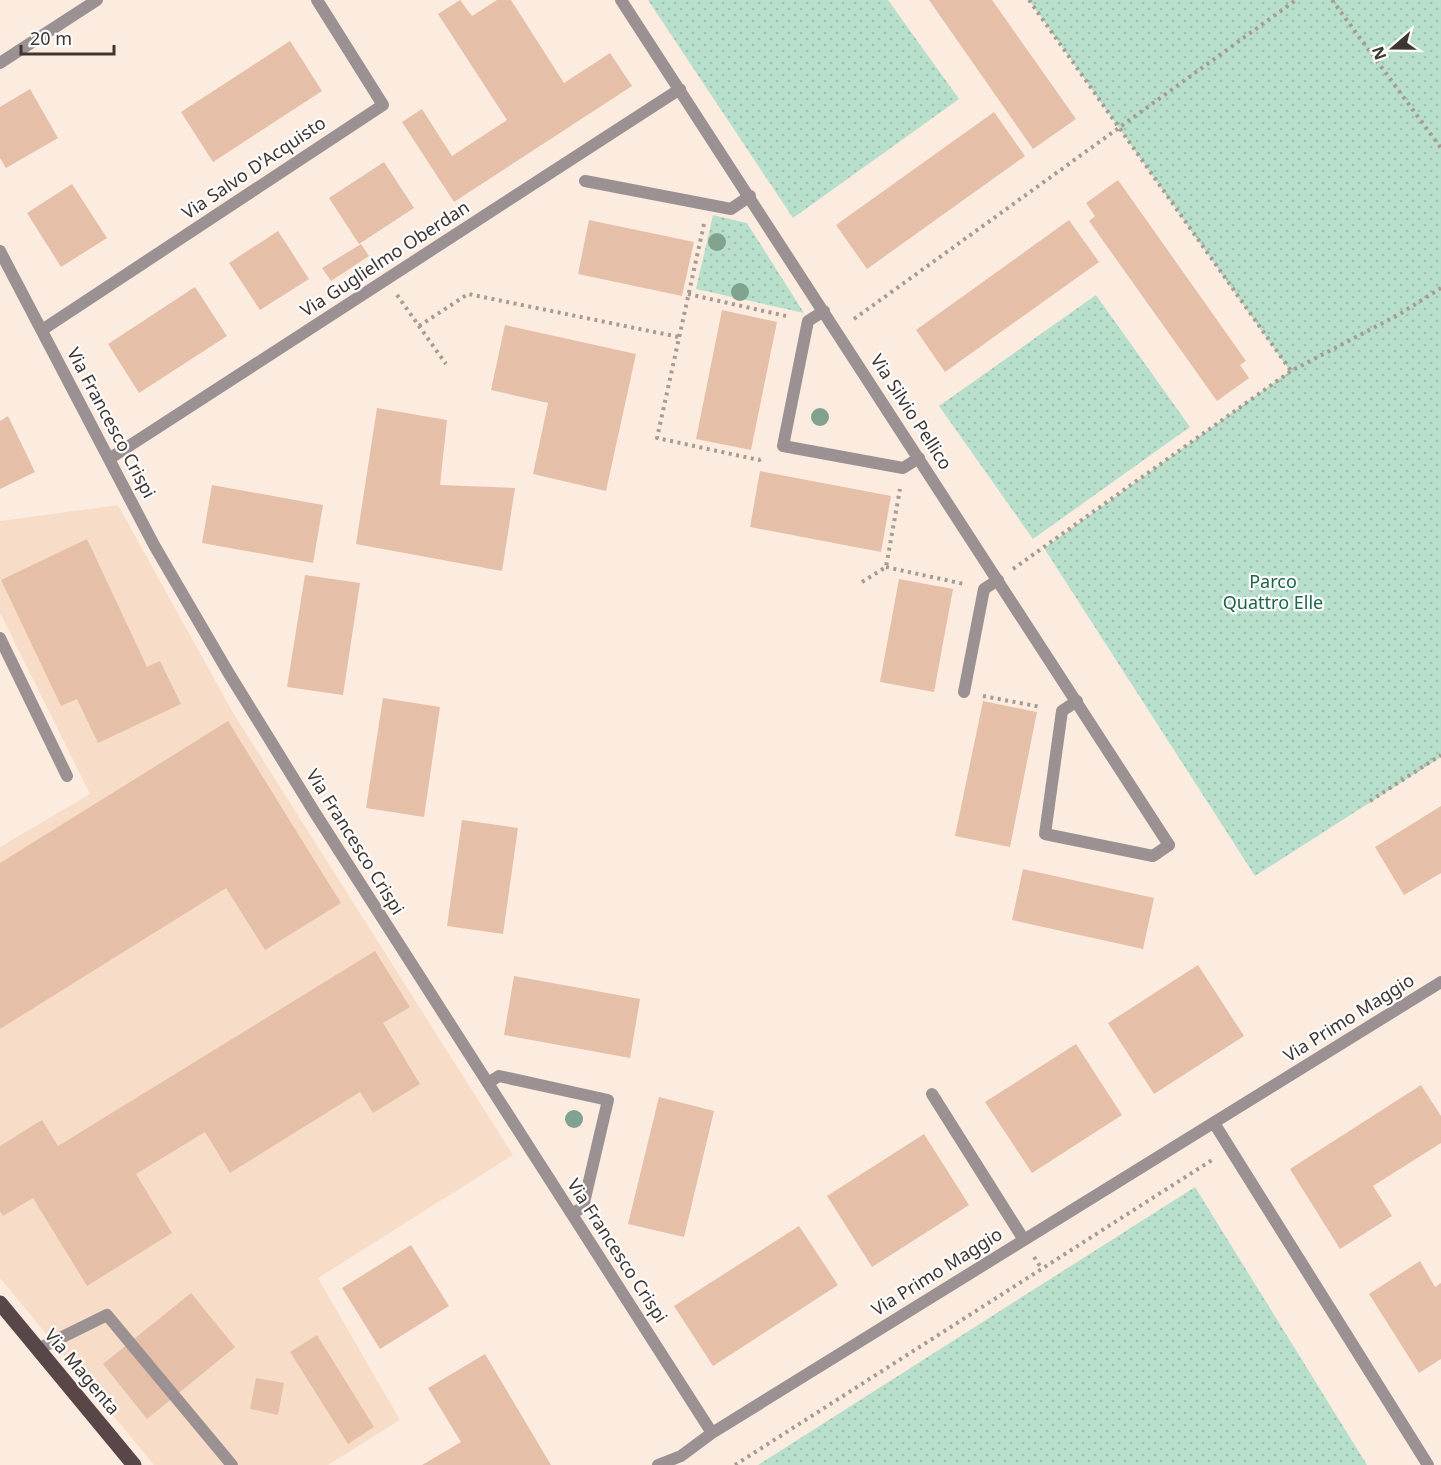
<svg xmlns="http://www.w3.org/2000/svg" width="1441" height="1465" font-family="'Noto Sans',sans-serif">
<defs>
<pattern id="grass-dots" width="8" height="8" patternUnits="userSpaceOnUse" patternTransform="scale(1.5)"><rect width="8" height="8" fill="#b8dfcc"/><path d="M2 2h.1M6 6h.1" fill="none" stroke="#9fc0b0" stroke-width="1.8" stroke-linecap="round"/></pattern>
</defs>
<rect width="100%" height="100%" fill="#fcece0"/>
<path fill="#f7ddc8" d="M118,505L232,711L513,1155L318,1278L400,1420L328,1465H154L0,1278V847L90,794L0,613V521Z"/>
<path fill="url(#grass-dots)" d="M648,0H888L959,99L793,218Z
M1029,0H1441V757L1255,876L1044,548L1290,371Z
M713,215L747,223L804,313L696,289Z
M1096,295L1190,427L1033,539L939,406Z
M1195,1187L1367,1465H758Z"/>
<path fill="#e5bfa8" d="M460,0L472,16L497,0H511L564,83L610,53L632,86L454,202L402,122L422,109L452,156L507,120L438,14Z
M929,0H992L1076,119L1033,149Z
M290,41L322,91L213,162L181,112Z
M30,89L58,138L6,168L0,158V107Z
M994,112L1025,156L867,269L836,225Z
M384,162L414,208L359,244L329,198Z
M1118,180L1246,361L1240,365L1249,378L1217,401L1089,221L1095,216L1086,203Z
M72,184L107,238L61,267L27,213Z
M589,220L694,242L682,296L578,274Z
M1069,220L1099,262L945,372L916,330Z
M278,231L309,279L260,310L229,263Z
M361,244L369,256L331,281L322,268Z
M195,287L227,336L139,393L108,344Z
M722,310L777,322L751,450L696,439Z
M505,325L636,354L606,491L533,474L548,403L491,390Z
M377,408L447,420L440,485L515,488L502,571L356,544Z
M8,416L35,472L0,489V421Z
M760,471L891,496L881,552L750,527Z
M212,485L323,505L313,563L202,543Z
M87,539L147,667L160,661L181,704L98,743L77,699L61,706L1,580Z
M305,575L360,583L343,695L287,687Z
M899,579L953,589L934,692L880,682Z
M383,698L440,707L424,817L366,808Z
M983,701L1037,712L1010,847L955,836Z
M228,721L341,903L265,950L226,888L0,1029V863Z
M1441,806V873L1404,895L1375,847Z
M462,820L518,828L503,934L447,926Z
M1023,869L1154,898L1143,949L1012,920Z
M375,951L410,1007L383,1023L420,1084L373,1113L360,1092L230,1173L205,1132L136,1174L172,1233L87,1286L33,1198L3,1216L0,1211V1146L42,1120L58,1146Z
M1198,965L1244,1036L1154,1094L1108,1023Z
M514,976L640,999L630,1058L504,1035Z
M1076,1044L1122,1115L1032,1173L985,1102Z
M1421,1085L1441,1116V1143L1373,1186L1392,1216L1340,1249L1290,1169Z
M659,1097L714,1111L684,1237L628,1224Z
M924,1134L969,1205L872,1267L827,1196Z
M799,1226L838,1285L713,1366L674,1306Z
M411,1245L449,1306L380,1349L342,1288Z
M1420,1261L1435,1287L1441,1283V1359L1419,1373L1369,1294Z
M191,1293L235,1347L147,1419L103,1364Z
M317,1335L374,1427L348,1444L290,1352Z
M485,1354L551,1465H422L461,1442L428,1388Z
M256,1378L284,1383L278,1415L250,1409Z"/>
<g fill="none" stroke-linecap="round" stroke-linejoin="round">
<path stroke="#a79b92" stroke-width="4" stroke-dasharray="3 4.5" stroke-linecap="butt" d="M1029,0L1291,371
M1332,0L1441,148
M704,224L657,438L759,460L764,457
M688,294L786,316
M397,295L446,364
M854,319L1296,0
M419,326L468,294L679,337
M886,567L964,584
M1013,569L1291,371L1398,315L1441,288
M862,582L886,567L900,489
M983,696L1041,707
M1370,801L1441,755
M1034,1257L1042,1269
M735,1465L1212,1160"/>
<path stroke="#9c9192" stroke-width="12" d="M585,181L731,209L750,196
M824,311L808,321L783,446L903,468L919,458
M964,692L984,589L998,580
M1077,701L1062,711L1045,834L1153,856L1169,845
M488,1083L499,1076L608,1100L583,1207L572,1214
M38,1349L107,1315L232,1465"/>
<path stroke="#9c9192" stroke-width="12" d="M621,0L1169,845
M0,63L97,0
M0,251L154,545L228,672L315,813L712,1433
M42,330L383,105L317,0
M109,459L680,89
M0,638L67,776
M932,1094L1024,1240
M1214,1123L1428,1465
M658,1465L681,1456L712,1433L1441,982"/>
<path stroke="#584648" stroke-width="15" d="M0,1303L134,1465"/>
</g>
<g fill="#81a28e">
<circle cx="717" cy="242" r="9"/>
<circle cx="740" cy="292" r="9"/>
<circle cx="820" cy="417" r="9"/>
<circle cx="574" cy="1119" r="9"/>
</g>
<g text-anchor="middle" stroke-width="4.5" stroke-linejoin="round" paint-order="stroke">
<g font-size="18" fill="#3e3731" stroke="#fcfcfc">
<text transform="translate(254 168) rotate(-34)" y="6">Via Salvo D'Acquisto</text>
<text transform="translate(385 259) rotate(-33)" y="6">Via Guglielmo Oberdan</text>
<text transform="translate(911 412) rotate(57)" y="6">Via Silvio Pellico</text>
<text transform="translate(111 423) rotate(62)" y="6">Via Francesco Crispi</text>
<text transform="translate(355 842) rotate(58)" y="6">Via Francesco Crispi</text>
<text transform="translate(1349 1018) rotate(-32)" y="6">Via Primo Maggio</text>
<text transform="translate(617 1251) rotate(57)" y="6">Via Francesco Crispi</text>
<text transform="translate(937 1272) rotate(-32)" y="6">Via Primo Maggio</text>
<text transform="translate(82 1372) rotate(50)" y="6">Via Magenta</text>
</g>
<g font-size="18" fill="#1d654a" stroke="#fcfcfc">
<text x="1273" y="588">Parco<tspan x="1273" dy="21">Quattro Elle</tspan></text>
</g>
</g>
<g transform="translate(1393 48) rotate(250)" stroke="#fcfcfc" stroke-width="4.5" paint-order="stroke">
<path d="M0-4.5L10 22L0 15L-10 22Z" fill="#3e3731"/>
<text y="-9" font-size="16" font-weight="bold" text-anchor="middle" fill="#3e3731">N</text>
</g>
<path d="M21 45v9h93v-9" fill="none" stroke="#3e3731" stroke-width="3"/>
<text x="30" y="45" font-size="18" fill="#3e3731" stroke="#fcfcfc" stroke-width="4.5" paint-order="stroke">20 m</text>
</svg>
